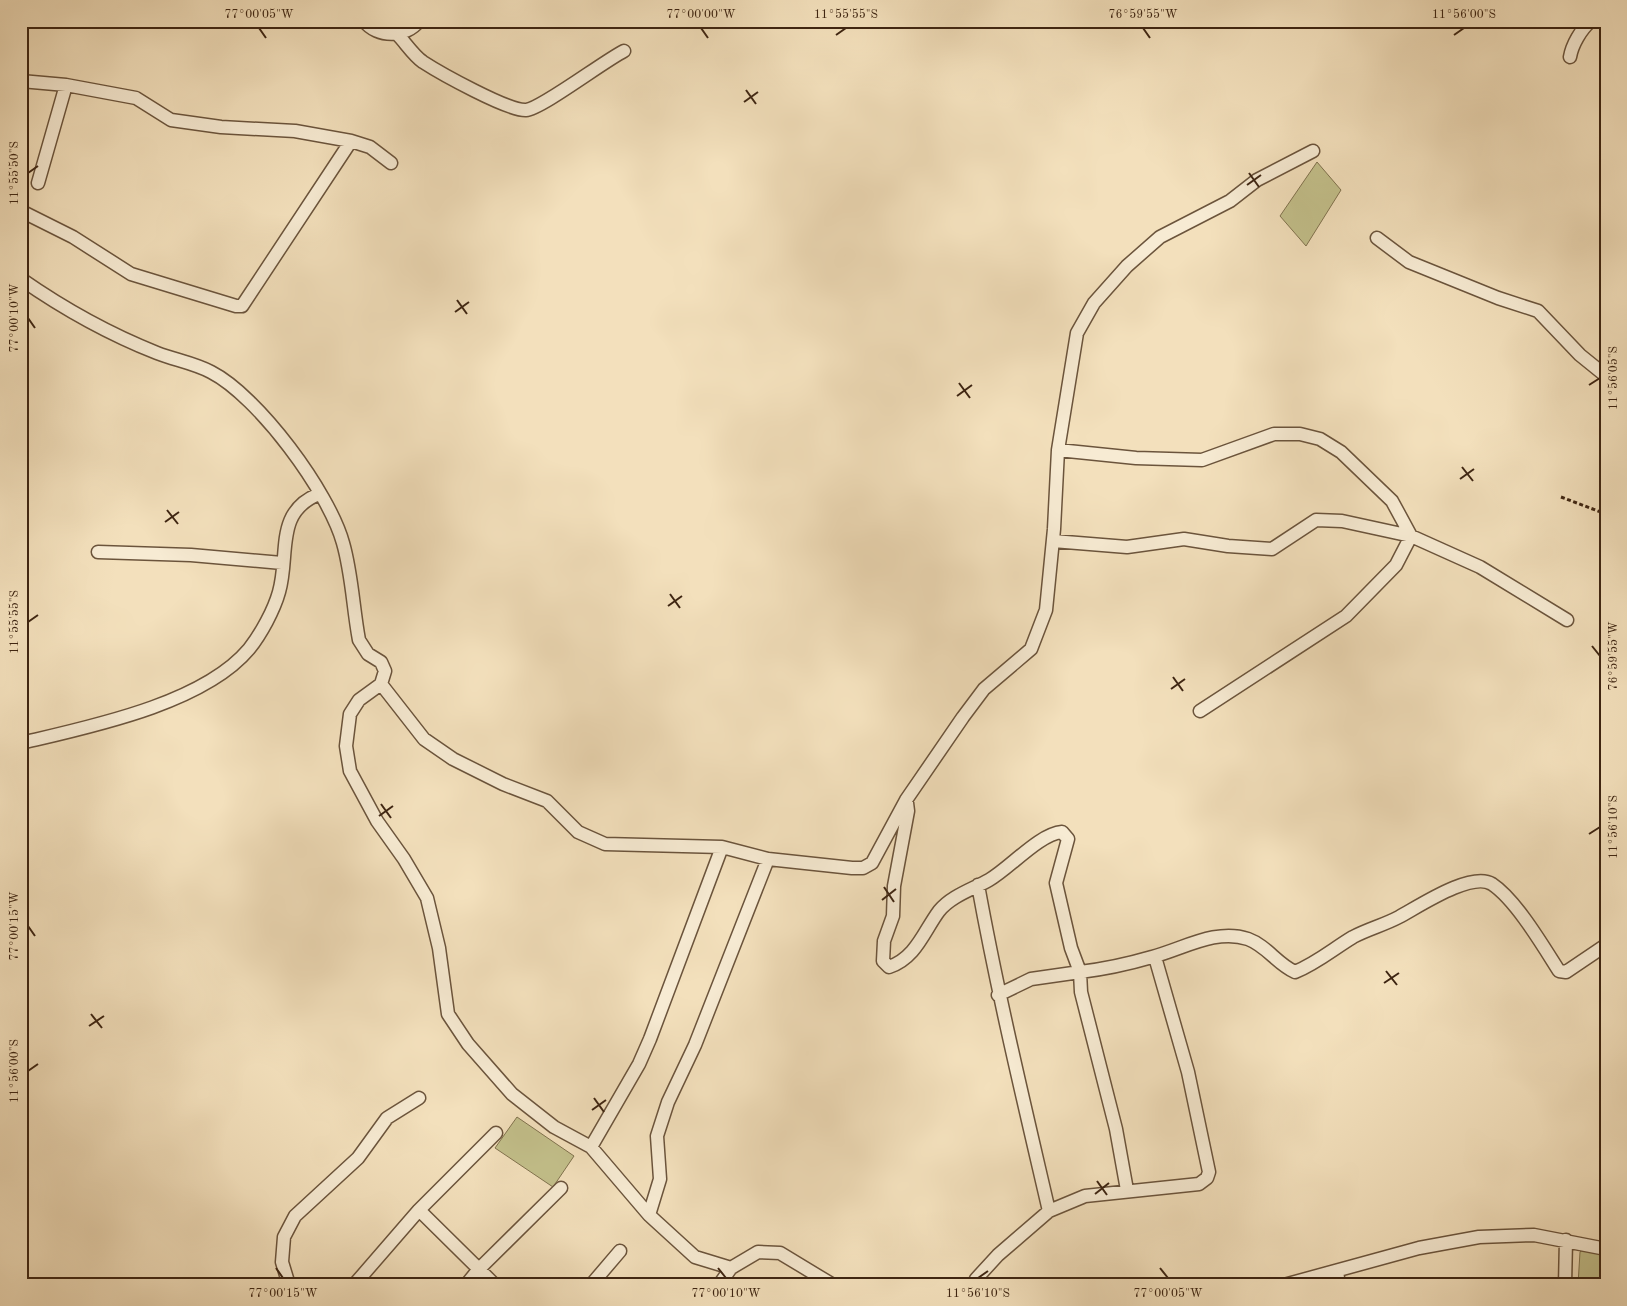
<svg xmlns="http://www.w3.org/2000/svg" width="1627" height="1306" font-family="'Old Standard TT',serif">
<rect width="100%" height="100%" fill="#f3e0bc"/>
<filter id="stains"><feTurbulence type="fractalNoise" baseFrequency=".004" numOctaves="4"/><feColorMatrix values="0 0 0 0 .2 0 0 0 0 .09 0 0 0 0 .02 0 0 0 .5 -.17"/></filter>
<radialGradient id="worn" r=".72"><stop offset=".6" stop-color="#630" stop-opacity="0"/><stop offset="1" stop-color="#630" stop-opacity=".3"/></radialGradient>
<path fill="#c3c08b" stroke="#80724e" d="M1317,162L1341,190L1306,246L1280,216Z
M517,1117L574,1156L553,1187L495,1148Z
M1585,1248L1606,1254V1285H1578L1580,1252Z"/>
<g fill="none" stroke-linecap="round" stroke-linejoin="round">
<g stroke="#6b543c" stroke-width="15">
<path id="minor" d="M364,21C377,38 406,38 419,21
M397,34C405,42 413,55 423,62C440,73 508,111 526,110C541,109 604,61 624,51
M1570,57C1572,45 1581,29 1591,21
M21,81L66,85L136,98L171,120L221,127L295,131L351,141L370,147L391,163
M38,183L66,85
M21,211L73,237L131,274L236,306H242L351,141
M1377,238L1409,262L1498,298L1538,311L1580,355L1606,376
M21,279C64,309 109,334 157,353C175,360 194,363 211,372C258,396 329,492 343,543C352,574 353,608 359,640L368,654L381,662L385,671L381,684L359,700L350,714L346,746L350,771L377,821L404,859L427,898L439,948L448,1014L468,1044L512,1094L554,1127L591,1147L649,1215L695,1257L731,1268L758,1252L780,1253L833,1285
M1058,450L1136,458L1202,460L1274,434H1300L1320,439L1341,452L1392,501L1411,536L1396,565L1346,616L1200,711
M1053,541L1127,547L1184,539L1228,546L1272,549L1316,520L1342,521L1411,536L1480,567L1567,620
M98,552L191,555L282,563
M381,684L424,739L453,759L503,784L547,801L578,832L605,844L722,847L768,859L852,868H863L872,863L906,800L963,717L984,689L1031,649L1046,610L1054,529L1058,450L1077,333L1094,303L1127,266L1160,237L1230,201L1257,180L1313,151
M21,743C89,727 203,704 249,649C261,634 274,610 279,592C290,554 274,512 319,494
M907,803L908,811L894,886L893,916L884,941L883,961L889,967C916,958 924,931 939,911C951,896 973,889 989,880C1010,868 1039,834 1062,832L1068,839L1056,883L1071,948L1080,972C1105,969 1128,964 1152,957C1183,949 1216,928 1248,939C1267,946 1277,964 1295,972C1317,963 1333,949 1353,937C1368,929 1384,925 1399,917C1418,907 1471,871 1492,884C1516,900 1543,946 1559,971L1566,972L1606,945
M978,885C998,995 1024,1103 1049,1211
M998,995L1031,979L1080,972L1081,992L1116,1129L1127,1190
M591,1147L639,1064L650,1039L722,847
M419,1210L495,1285
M649,1215L660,1179L657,1136L668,1102L695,1045L768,859
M1337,1271L1339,1285
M289,1285L282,1262L284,1237L295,1216L358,1158L387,1118L419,1098
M354,1285L419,1210L496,1133
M466,1285L479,1269L561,1188
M591,1285L620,1251
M719,1285L731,1268
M974,1285L976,1279L998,1255L1049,1211L1085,1196L1199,1184L1207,1178L1209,1172L1188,1072L1155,957
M1284,1285L1419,1248L1479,1237L1534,1235L1606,1249
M1565,1285L1566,1240"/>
</g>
<path stroke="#3e2512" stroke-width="3" stroke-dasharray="4 2.5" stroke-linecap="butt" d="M1561,497L1606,514"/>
<use href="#minor" stroke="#f7ebd3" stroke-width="12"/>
</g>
<path fill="none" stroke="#3e2512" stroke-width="2" d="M259,28L266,38M701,28L708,38M1143,28L1150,38M836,35L846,28M1454,35L1464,28M746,90L756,104M744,102L758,92M28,173L38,166M1249,173L1259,187M1247,185L1261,175M457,300L467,314M455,312L469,302M28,318L35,328M959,383L970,398M1589,385L1600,378M957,396L972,385M1462,467L1473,481M1460,479L1474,469M167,510L178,524M165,522L179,512M670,594L680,608M668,606L682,596M28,622L38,615M1592,646L1600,656M1173,677L1183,691M1171,689L1185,679M381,804L391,818M379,816L393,806M1589,834L1600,827M884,887L894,902M882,900L896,889M28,926L35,936M1386,971L1397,985M1384,983L1399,973M91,1014L102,1028M89,1026L104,1016M28,1071L38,1064M594,1098L604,1112M592,1110L606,1100M1097,1181L1107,1195M1095,1194L1109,1183M276,1268L283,1278M718,1268L726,1278M1160,1268L1168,1278M978,1278L988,1271"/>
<rect width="1627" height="1306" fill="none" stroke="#f3e0bc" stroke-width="55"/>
<rect x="28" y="28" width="1572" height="1250" fill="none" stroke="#3e2512" stroke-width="2"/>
<g font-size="12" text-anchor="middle" fill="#3e2512">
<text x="259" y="18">77°00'05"W</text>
<text x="701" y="18">77°00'00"W</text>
<text x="846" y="18">11°55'55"S</text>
<text x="1143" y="18">76°59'55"W</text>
<text x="1464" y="18">11°56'00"S</text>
<text transform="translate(14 173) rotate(-90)" y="4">11°55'50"S</text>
<text transform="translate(14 318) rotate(-90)" y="4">77°00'10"W</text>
<text transform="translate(1613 378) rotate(-90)" y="4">11°56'05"S</text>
<text transform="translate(14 622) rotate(-90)" y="4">11°55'55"S</text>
<text transform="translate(1613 656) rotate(-90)" y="4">76°59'55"W</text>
<text transform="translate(1613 827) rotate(-90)" y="4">11°56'10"S</text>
<text transform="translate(14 926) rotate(-90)" y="4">77°00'15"W</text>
<text transform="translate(14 1071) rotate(-90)" y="4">11°56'00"S</text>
<text x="283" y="1297">77°00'15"W</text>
<text x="726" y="1297">77°00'10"W</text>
<text x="978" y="1297">11°56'10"S</text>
<text x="1168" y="1297">77°00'05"W</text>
</g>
<rect width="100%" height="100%" filter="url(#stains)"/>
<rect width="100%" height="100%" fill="url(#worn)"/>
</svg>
